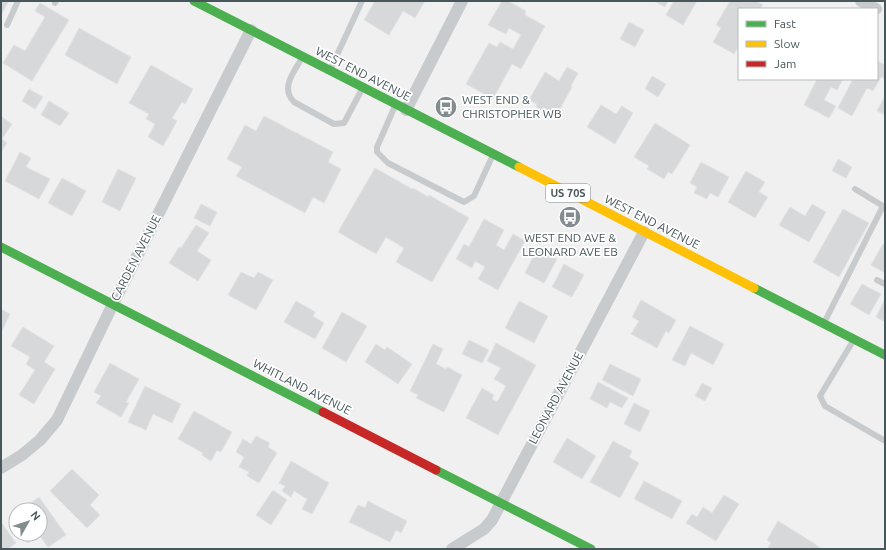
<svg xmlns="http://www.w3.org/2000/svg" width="886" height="550" font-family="Ubuntu,sans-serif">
<rect width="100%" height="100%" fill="#f1f0f0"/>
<path fill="#d7d8d9" stroke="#e2e2e3" d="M1,1H9L1,15Z
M375,1H425L415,18L403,11L389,35L364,20Z
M502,1H508L526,11L525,15L545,26L521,69L512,64L493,99L466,84L489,43L497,47L500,42L513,49L521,35L509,28L506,34L488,25Z
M654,1H668L665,7Z
M674,1H697L683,25L666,15Z
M730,1H756L763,5L760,9H739V46L734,54L713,42L721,28L716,25Z
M40,3L69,20L32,81L3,63L14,45L25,51L45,17L35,11Z
M629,22L644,30L635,47L620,39Z
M79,28L131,57L117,84L65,55Z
M877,61L885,65V79L881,77L873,91L867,88L852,116L838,108L853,79H877Z
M151,65L193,89L185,104L182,102L172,118L177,121L163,146L148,137L155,124L146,119L149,114L129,103Z
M567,67L578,73L571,86L572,87L555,118L536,107L537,104L529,100L545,72L559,81Z
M652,76L666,84L658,97L645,89Z
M817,79H843L837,90L831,87L824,100L836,106L829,118L804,105Z
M29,89L43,97L35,109L22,101Z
M885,96V115L877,111Z
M49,101L69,113L60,126L41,115Z
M601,105L616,114L622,106L633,113L615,144L587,127Z
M264,116L333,152L328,162L341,169L324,203L313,197L305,213L236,176L242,167L227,159L245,125L256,131Z
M2,117L12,124L2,139L7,143L1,152Z
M655,123L690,145L672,174L668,172L664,179L647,169L649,166L634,157Z
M20,152L31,158L26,167L50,179L39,199L5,181Z
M838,159L852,167L846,178L832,171Z
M701,162L729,177L718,197L710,193L707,199L694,193L697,187L690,183Z
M375,168L412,189L413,188L428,197L429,195L469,218L432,282L396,262L404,248L386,237L376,254L338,232Z
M118,169L136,178L120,211L102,202Z
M746,171L765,182L759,192L768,197L755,218L728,202Z
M62,178L86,191L72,216L48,203Z
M201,204L217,212L210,226L194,218Z
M812,204L826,212L809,242L779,225L790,207L805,216Z
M843,209L869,223L839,277L813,262Z
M484,219L504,230L496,245L504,250L513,234L525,241L498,290L478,279L485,267L475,261L472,268L456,259L464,244L469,247Z
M196,225L209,233L197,251L211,260L198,281L169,263L179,247L181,248Z
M883,244L885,245V273L871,265Z
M537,249L557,259L544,283L525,273Z
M564,264L584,275L572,297L552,287Z
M241,272L254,278L258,272L273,280L256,310L228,295Z
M862,284L881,294L869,315L850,304Z
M885,299V322L876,317Z
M641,300L676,320L669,333L666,331L657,348L631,334L639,321L632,317Z
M296,301L315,312L313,316L324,323L315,339L284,322Z
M519,301L548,316L534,343L505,328Z
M1,309L10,314L1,333Z
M342,312L367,326L346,362L322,348Z
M690,326L724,344L713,365L691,353L685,366L672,360Z
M23,327L54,346L44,362L55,369L34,404L19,395L35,370L26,364L30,357L11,346Z
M469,340L489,350L482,363L462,354Z
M496,343L536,365L498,435L466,418L482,388L494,395L492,399L497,402L506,386L494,379L501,368L487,361Z
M376,344L385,350L387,347L412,364L398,384L365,362Z
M433,344L443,349L436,364L446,369L447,367L462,375L444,412L416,398L418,395L410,391Z
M110,363L139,379L126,402L129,403L121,417L96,403L101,396L94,392Z
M610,364L641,379L633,396L602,380Z
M598,382L628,398L622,408L610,402L607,408L590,399Z
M702,383L712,388L705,401L695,396Z
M145,386L181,404L172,423L153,414L146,430L128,422Z
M634,403L650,411L640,432L624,424Z
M194,411L232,432L221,452L217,450L211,461L202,455L203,453L178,439Z
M256,436L270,443L268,447L277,453L259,483L247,476L249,472L239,467L244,457L236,452L243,439L251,444Z
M567,438L596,456L582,479L553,462Z
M613,441L632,451L629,457L639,463L620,498L590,482Z
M291,461L329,483L312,514L302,509L307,499L294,491L291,497L282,491L285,486L279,483Z
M72,469L99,495L90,505L100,515L87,528L50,491Z
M644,481L682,501L672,519L634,499Z
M273,490L287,500L271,525L256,515Z
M724,495L739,504L716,541L686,523L692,514L697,517L703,507L712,513Z
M39,497L66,535L48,547L39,535L28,543L22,534H40V510H21Z
M368,501L407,521L401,533L396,530L390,542L349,522L358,505L365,508Z
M16,514V526L10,518Z
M778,521L812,542L822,549H767L771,543L767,540Z
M1,522L16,543L8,549H1Z"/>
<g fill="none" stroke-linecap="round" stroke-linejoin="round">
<path stroke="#c8cbcd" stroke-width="6" d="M55,3L56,1
M7,25L18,1
M302,58C294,72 280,88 294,102L334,124L344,123L361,91
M331,68L362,1
M395,106L377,147V152L388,163L464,202L474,196L492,157
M877,280L885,284
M825,321L883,206L855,189
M853,341L820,396L825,406L885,441"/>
<path stroke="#c8cbcd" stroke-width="12" d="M861,1L876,9
M406,110L462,1
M1,468L22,455L40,440L57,420L113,304L251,30
M452,549L484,529L492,520L644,232"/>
<path stroke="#4caf50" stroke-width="9" d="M194,1L519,167
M1,247L323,412
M754,288L885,355
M436,470L591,549"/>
<path stroke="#ffc107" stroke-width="9" d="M519,167L754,288"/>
<path stroke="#c62828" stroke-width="9" d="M323,412L436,470"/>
</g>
<defs>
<g id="bus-disc" transform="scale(1.15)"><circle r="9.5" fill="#838d90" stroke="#fff"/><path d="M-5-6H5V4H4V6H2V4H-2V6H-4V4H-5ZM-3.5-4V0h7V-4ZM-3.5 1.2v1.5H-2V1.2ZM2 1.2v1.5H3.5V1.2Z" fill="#fff"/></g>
</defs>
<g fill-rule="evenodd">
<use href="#bus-disc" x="446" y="107"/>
<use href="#bus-disc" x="570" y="217"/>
</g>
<g text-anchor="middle" stroke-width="3.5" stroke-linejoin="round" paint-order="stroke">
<rect fill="#fff" stroke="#7f898d" stroke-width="1" x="546" y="184" width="44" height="18" rx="3"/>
<g font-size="11" font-weight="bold" fill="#48575c">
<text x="568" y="197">US 70S</text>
</g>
<g font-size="12" fill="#48575c" stroke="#fff">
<text transform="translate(363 74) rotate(27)" y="4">WEST END AVENUE</text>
<text transform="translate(652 222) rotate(27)" y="4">WEST END AVENUE</text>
<text transform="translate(136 258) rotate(-63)" y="4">CARDEN AVENUE</text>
<text transform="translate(302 387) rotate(27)" y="4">WHITLAND AVENUE</text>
<text transform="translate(556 398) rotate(-62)" y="4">LEONARD AVENUE</text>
</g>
<g font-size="12" fill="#48575c" stroke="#fff" text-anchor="start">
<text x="462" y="104">WEST END &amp;<tspan x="462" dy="14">CHRISTOPHER WB</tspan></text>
<text x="570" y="242" text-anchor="middle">WEST END AVE &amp;<tspan x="570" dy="14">LEONARD AVE EB</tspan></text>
</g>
</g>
<rect width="886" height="550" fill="none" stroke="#48575c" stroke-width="4"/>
<rect x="738" y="8" width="140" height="72" fill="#ffffff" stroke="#b6bcbe"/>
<rect x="746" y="21" width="20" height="6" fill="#4caf50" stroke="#b6bcbe"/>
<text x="774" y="28" font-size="12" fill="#48575c">Fast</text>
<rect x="746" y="41" width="20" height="6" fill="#ffc107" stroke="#b6bcbe"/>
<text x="774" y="48" font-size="12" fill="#48575c">Slow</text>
<rect x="746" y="61" width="20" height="6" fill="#c62828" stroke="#b6bcbe"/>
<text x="774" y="68" font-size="12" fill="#48575c">Jam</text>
<g transform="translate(28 522) rotate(51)"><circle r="19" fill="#ffffff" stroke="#b6bcbe"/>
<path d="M0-3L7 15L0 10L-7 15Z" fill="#838d90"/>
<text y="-6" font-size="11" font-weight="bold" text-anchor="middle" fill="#48575c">N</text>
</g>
</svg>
